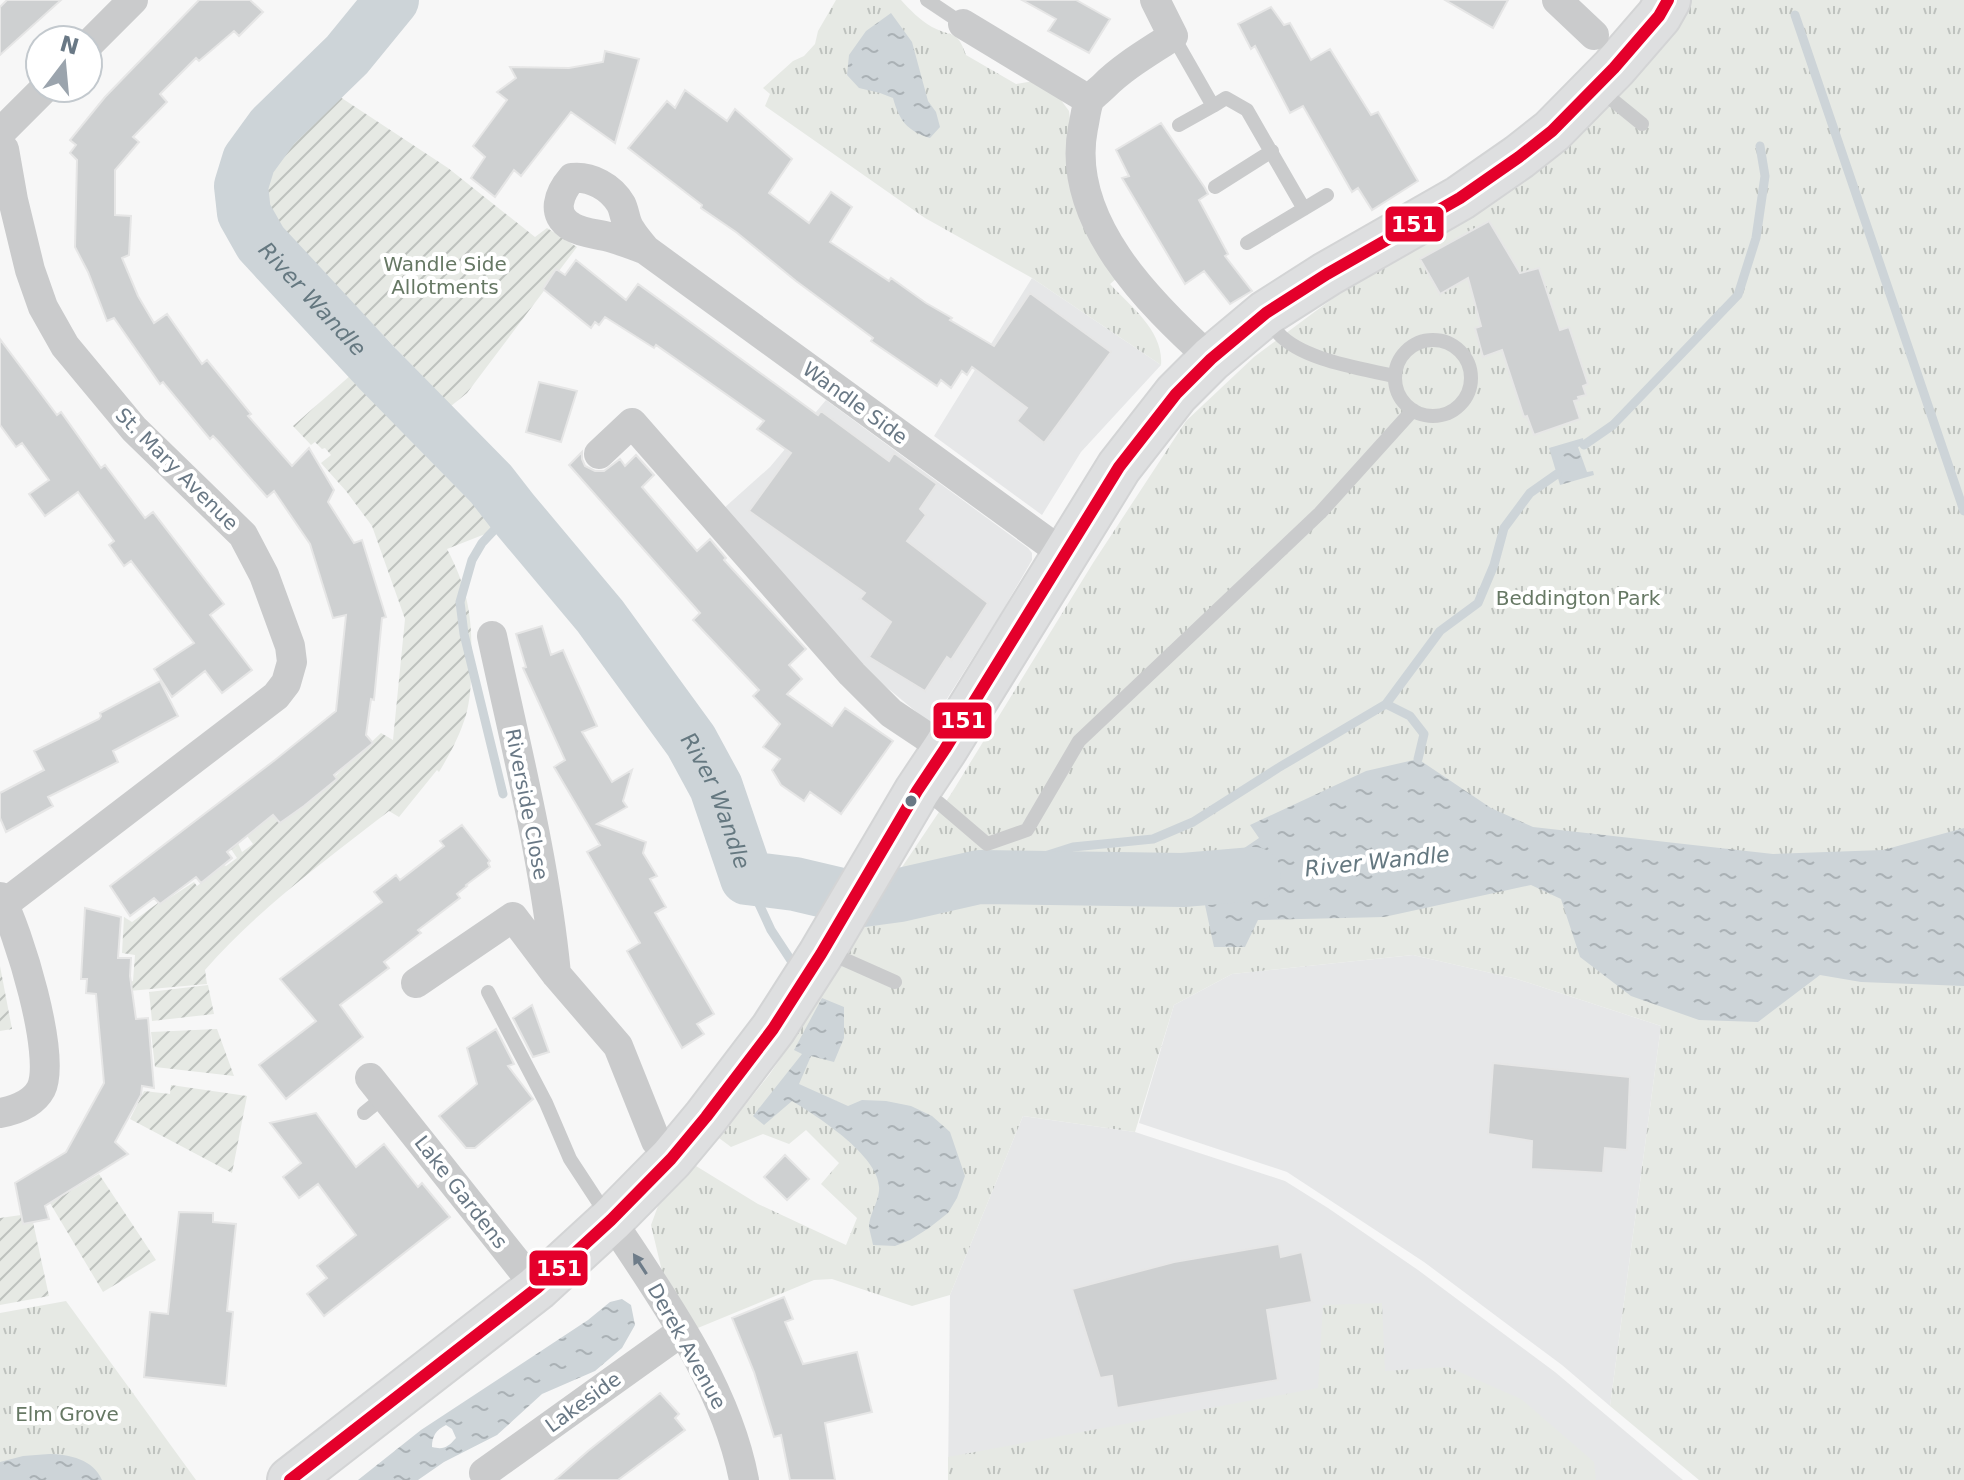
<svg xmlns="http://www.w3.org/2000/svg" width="1964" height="1480" font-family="'DejaVu Sans',sans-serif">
<defs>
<pattern id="park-tufts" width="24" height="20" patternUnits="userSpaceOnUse" patternTransform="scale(2)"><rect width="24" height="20" fill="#e6e9e4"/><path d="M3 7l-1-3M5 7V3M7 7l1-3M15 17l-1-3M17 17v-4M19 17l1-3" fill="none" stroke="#bec2be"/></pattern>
<pattern id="garden-furrows" width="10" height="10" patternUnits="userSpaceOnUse" patternTransform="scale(2)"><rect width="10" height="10" fill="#e6e9e4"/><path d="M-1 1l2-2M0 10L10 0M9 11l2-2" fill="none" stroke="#bec2be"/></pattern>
<pattern id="water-ripples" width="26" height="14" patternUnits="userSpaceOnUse" patternTransform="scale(2)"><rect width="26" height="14" fill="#cdd4d8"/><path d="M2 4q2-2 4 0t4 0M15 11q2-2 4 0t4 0" fill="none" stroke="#aab1b5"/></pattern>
</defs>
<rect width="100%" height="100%" fill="#f7f7f7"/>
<path fill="#e6e7e8" d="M1032,278L1161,365L1081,452L1042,515L934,436Z
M826,400L1028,548L1032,553V560L1000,615L931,724L862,667L723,509L770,467Z
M1413,955L1517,979L1661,1026L1610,1406L1562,1365L1424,1262L1287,1172L1139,1123L1174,1005L1232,974Z
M1023,1116L1135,1132L1285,1181L1328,1208L1418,1270L1555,1372L1683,1480H948L950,1295Z"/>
<path fill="url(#park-tufts)" d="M836,0H901C910,10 920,20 932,27C953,38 957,29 966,55L1016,84L1034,81L1058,96L1069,111L1071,127L1116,279L1110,284C1131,307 1164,331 1161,365L1032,278L925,218L765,106L770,94L763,88L793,61L804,56L815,44L818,31Z
M1678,0H1964V1480H1699L1610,1406L1661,1026L1517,979L1413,955L1232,974L1174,1005L1135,1132L1023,1116L950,1295L912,1306L832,1279L814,1280L693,1330L665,1284L651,1225L658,1206L696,1166L758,1204L846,1245L857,1218L821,1184L839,1163L806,1130L789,1144L763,1134L731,1147L719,1138L769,1075L796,1036L815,999L841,958L951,794L1093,563L1186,421L1254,357L1402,247Z
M66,1301L196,1480H0V1313Z
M1382,1303L1385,1371L1448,1367L1521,1399L1594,1462L1596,1480H948V1457L1318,1388L1323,1305Z"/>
<path fill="url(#garden-furrows)" d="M331,91L448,168L535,237L547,228L577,247L467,393L451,406L269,216C262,204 253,190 257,176C262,157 315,108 331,91Z
M360,367L424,434L503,527L447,549C470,593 473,622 471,671C471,686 470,700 466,715C460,735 450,754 439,772L437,770L399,817L389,811C326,860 258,909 205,970L207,984L129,991L130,982L133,981L135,955L122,953L124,917L132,922L158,903L160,904L194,882L197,886L224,865L226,866L237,858L231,849L238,843L242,852L253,844L242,829L271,806L311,799L381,733L393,740L405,619L372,526L346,491L321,463L331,455L325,448L322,449L315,442L311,445L293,426Z
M0,966L12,1029L0,1031Z
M208,985L214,1014L152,1021L149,992Z
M217,1029L234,1076L155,1067L151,1032Z
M171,1085L247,1096L232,1173L130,1119L144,1091L170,1094Z
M99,1174L156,1260L103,1292L50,1203Z
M21,1215L23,1224L33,1222L49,1296L0,1305V1218Z"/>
<path fill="url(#water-ripples)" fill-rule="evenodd" d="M891,13L912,42L928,101L936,112L940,127L930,138C907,131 899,120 893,98L880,93L859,88L847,75L849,55L866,31Z
M1583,438L1584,445L1578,447L1587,472L1593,471L1594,475L1560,485L1549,448Z
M1418,759L1491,808L1533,827L1773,854L1883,850L1964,828V986L1861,982L1820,975L1758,1022L1699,1020L1631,996L1580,957L1561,899L1531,885L1384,917L1258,920L1245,947H1214L1202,891L1183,880L1209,853L1225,861L1259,838L1250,825L1366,771Z
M822,998L844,1007V1038L834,1062L811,1056L799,1084L848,1106L862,1100L886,1101L911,1106L932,1116L950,1132L965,1176L957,1198L948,1213L929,1228L910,1240L895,1246L873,1245C872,1239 870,1233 869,1227C869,1215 878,1203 879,1191C883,1158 817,1116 792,1101L764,1125L753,1116L802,1054L794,1050Z
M622,1299L631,1305L635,1325L622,1348L595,1371L542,1394L497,1435L444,1462L418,1480H358L421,1430L588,1320L610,1302ZM446,1425L452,1429L456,1438C448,1447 444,1450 432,1447C432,1436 436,1430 446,1425Z
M49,1454C69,1454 94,1460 102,1480H0V1462L23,1456Z"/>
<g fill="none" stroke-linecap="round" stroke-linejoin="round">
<path stroke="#cdd4d8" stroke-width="9" d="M1795,15L1964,511
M1584,445L1613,425L1738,295L1756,238L1765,176L1760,146
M1386,704L1410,716L1424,734L1418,759
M503,794L464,634L460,602L472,560L482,543L512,511
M979,877L1073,847L1153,839L1193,822L1278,768L1386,704L1440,631L1478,603L1494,565L1504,528L1530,493L1557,474
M747,878L771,930L796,968"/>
<path stroke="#cdd4d8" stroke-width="54" id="s1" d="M392,0L347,55L273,127L249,160L241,186L244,213L261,243L377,368L491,484L512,511L600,616L691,741L716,787L747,878L795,884L863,900L900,895L979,877L1183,880L1254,874"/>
</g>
<path fill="#ced0d1" stroke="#e6e6e6" stroke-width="2" d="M7,0H61L0,55V7Z
M199,0H250L263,12L239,36L234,31L199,61L196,58L160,94L167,102L133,137L139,142L115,170V215L131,216L129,255L122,258L138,296L154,323L167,314L202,364L207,360L251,414L248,416L292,466L309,448L334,490L328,502L354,543L362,540L386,617L382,618L374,700L371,699L366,735L373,743L334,775L337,779L304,806L280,823L273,815L227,852L232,858L201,883L196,877L160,904L154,898L130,916L110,886L275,760L336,711L346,615L333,618L310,544L274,491L267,497L218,441L213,436L210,439L163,382L160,384L114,318L107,321L88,272L75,247L77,160L70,153L76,145L70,140L105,97Z
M1022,0H1076L1110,19L1089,53L1048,31L1056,19Z
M1445,0H1508L1493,28Z
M1271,7L1284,25L1290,23L1311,60L1330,49L1371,115L1378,112L1418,181L1372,210L1358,188L1352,192L1303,106L1290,113L1255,46L1251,49L1238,24Z
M605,51L639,59L615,143L571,112L521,176L514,170L495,197L471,178L485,157L473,146L507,100L497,92L516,78L510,67L569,68L603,62Z
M685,90L727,121L735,109L792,159L769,193L809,223L831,192L852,207L830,242L889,281L891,278L926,303L952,318L950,320L994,346L1030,293L1111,352L1044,443L1017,421L1027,408L972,367L967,375L962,371L951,388L941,380L937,386L871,341L873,338L796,281L736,232L701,208L702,205L628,148L667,101L675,108Z
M1161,123L1205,188L1208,194L1199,200L1228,254L1225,256L1252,291L1230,304L1204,271L1185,284L1122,178L1129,176L1116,150Z
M1489,221L1520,273L1539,268L1560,330L1569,327L1588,384L1583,386L1586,395L1578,397L1579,400L1574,401L1580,419L1534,435L1527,416L1524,417L1502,350L1483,357L1475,328L1481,326L1468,278L1440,294L1420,259Z
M576,260L626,300L638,284L818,415L821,411L889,461L894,453L937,484L920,509L926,515L907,541L988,603L951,660L947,657L925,691L869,657L891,622L860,599L865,593L749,511L791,453L757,429L764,421L656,345L654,348L605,317L599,325L595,322L591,328L543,289L556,269L565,275Z
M0,339L57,415L61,412L101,468L105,465L145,518L153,512L224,604L210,615L252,670L222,693L205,671L172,697L154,669L194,643L131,561L124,566L109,545L114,541L78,492L45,516L29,494L49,480L22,443L16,447L0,425Z
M539,382L577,391L561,442L526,432Z
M582,452V459L585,466L595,471H604L620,459L625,466L636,455L654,475L642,487L697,551L710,539L726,558L724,560L806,649L789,665L802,679L787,694L832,726L845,708L893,741L841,814L810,792L804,801L781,785L772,770L780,759L763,747L780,724L753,696L759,690L693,620L700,613L569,465Z
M542,626L551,655L563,650L573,673L597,726L582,732L612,782L632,770L623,801L627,807L597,824L646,842L643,853L657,876L650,879L666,907L655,913L714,1014L697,1024L704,1034L682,1048L627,951L640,943L587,852L600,845L554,767L565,760L523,668L526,667L516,634Z
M160,681L178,716L113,751L118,762L48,797L53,806L6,832L0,818V793L44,770L34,751L99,719L101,716L100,713Z
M462,825L490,861L488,863L490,867L466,885L467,886L457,894L460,898L418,930L421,933L384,962L389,968L340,1005L363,1037L286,1099L259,1065L316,1021L280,979L382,902L374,892L396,875L400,880L444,846L440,841Z
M85,908L121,917L118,958H131L130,976L136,1019L148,1018L154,1088L142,1086L141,1095L115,1142L128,1154L45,1206L49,1219L23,1224L15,1183L66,1152L104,1083L96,994L86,993L87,979H81Z
M532,1005L549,1052L533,1057L513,1018Z
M496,1029L514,1064L508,1066L533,1099L475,1148H466L439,1116L477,1084L467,1048Z
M1493,1063L1630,1077L1627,1150L1605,1148L1603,1173L1531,1169L1532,1141L1488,1134Z
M316,1113L356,1167L384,1144L418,1187L422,1183L450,1217L324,1316L307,1294L327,1278L317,1266L356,1235L318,1184L299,1198L283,1177L301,1163L270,1123Z
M785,1155L809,1179L787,1200L764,1177Z
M179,1212L213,1213V1222L236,1224L227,1311L233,1312L226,1386L144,1377L150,1312L168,1314Z
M1279,1244L1281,1257L1302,1252L1312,1302L1267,1310L1278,1380L1117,1408L1112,1376L1100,1378L1072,1289L1174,1262Z
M784,1297L793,1319L785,1322L803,1364L857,1352L872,1412L825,1423L835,1480H790L781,1435L774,1437L754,1372L732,1318Z
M660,1393L679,1414L675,1418L685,1430L618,1480H555L588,1451Z"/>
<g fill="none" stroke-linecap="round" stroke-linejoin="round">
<g stroke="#d3d4d5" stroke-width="48">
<path id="primary" d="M290,1480L537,1288L611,1220L671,1159L706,1117L773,1029L821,954L917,791L945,749L1119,467L1176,394L1211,359L1266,313L1327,274L1460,198L1519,157L1552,131L1614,68L1659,16L1668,0"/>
</g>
<path stroke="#cacbcc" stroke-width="14" d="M927,0L963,24
M1173,36L1213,106L1226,98L1247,110L1304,209
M1599,89L1642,124
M1179,125L1213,106
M1215,187L1272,151
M1247,243L1327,195
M1268,317C1271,322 1274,328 1278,333C1302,360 1360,368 1394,376
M1395 378a38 38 0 1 1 76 0a38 38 0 1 1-76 0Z
M921,793L939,803L987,844L1027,830L1079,741L1320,513L1413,410
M828,950L841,958L895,982
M488,992L546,1103L570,1159L608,1217
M364,1113L385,1096"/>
<path stroke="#cacbcc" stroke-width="30" d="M1155,0L1173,36C1149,52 1124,66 1104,86C1100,90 1094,94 1090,99C1086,106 1085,120 1083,128C1065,220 1149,303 1211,359
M1557,0L1594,35
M963,24L1089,100
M88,45L133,0
M0,133L45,88
M0,145L4,149L13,200L30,270L43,307L65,346L134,429L243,535L264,575L290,646L292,662L286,683L276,696L4,904
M646,250C634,245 622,241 609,237C598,234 582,233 572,227C550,215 559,193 572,178C591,176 611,187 621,204C625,212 625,222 630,229C634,236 640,243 646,250L1065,555
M599,454L632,423L852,674L891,713L945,749
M492,636C516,748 545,860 556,974
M0,897C18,930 57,1056 41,1089C33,1104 16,1110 0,1113
M416,983L513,917L556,974L618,1046L656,1141L671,1159
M370,1078L537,1288
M611,1220C663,1299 726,1385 744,1480
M484,1473L681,1332"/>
<use href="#primary" stroke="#dedfe0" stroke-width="44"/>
<g stroke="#fff" stroke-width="18">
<path id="bus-1" d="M290,1480L537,1288L611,1220L671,1159L706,1117L773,1029L821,954L917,791L945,749L1119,467L1176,394L1211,359L1266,313L1327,274L1460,198L1519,157L1552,131L1614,68L1659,16L1668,0"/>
</g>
<use href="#bus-1" stroke="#e4002b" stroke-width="12"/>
</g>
<defs><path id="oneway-solid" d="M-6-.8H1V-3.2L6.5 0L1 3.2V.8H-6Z" transform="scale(2)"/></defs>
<use fill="#6e7c89" href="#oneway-solid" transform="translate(640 1264) rotate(-123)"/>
<circle fill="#697885" stroke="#fff" stroke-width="3" cx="911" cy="801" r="7"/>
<g text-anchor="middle" stroke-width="8" stroke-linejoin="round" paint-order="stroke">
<g font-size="20" fill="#667864" stroke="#fff">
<text x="445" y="271">Wandle Side<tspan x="445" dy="23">Allotments</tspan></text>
<text x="1578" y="605">Beddington Park</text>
<text x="67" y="1421">Elm Grove</text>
</g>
<g font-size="20" fill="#697885" stroke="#fff">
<text transform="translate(855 403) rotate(36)" y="7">Wandle Side</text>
<text transform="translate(177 469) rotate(45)" y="7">St. Mary Avenue</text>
<text transform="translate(527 804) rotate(79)" y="7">Riverside Close</text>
<text transform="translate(461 1192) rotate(52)" y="7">Lake Gardens</text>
<text transform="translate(687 1346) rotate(61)" y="7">Derek Avenue</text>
<text transform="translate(583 1402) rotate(-36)" y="7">Lakeside</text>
</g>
<g font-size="22" font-style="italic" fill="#657880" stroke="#fff">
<text dy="8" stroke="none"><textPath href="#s1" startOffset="380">River Wandle</textPath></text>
<text dy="8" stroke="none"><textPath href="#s1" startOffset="1028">River Wandle</textPath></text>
<text transform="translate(1377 861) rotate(-6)" y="8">River Wandle</text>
</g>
</g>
<g stroke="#fff" stroke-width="3">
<rect x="1384" y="205" width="61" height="38" rx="8" fill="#e4002b"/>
<rect x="932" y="701" width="61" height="39" rx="8" fill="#e4002b"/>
<rect x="528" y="1249" width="61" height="38" rx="8" fill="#e4002b"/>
</g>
<g font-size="22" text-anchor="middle" font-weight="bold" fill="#fff">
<text x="1414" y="232">151</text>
<text x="963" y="728">151</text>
<text x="559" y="1276">151</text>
</g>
<g transform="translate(64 64) rotate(16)"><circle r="38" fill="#ffffff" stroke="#c3c9ce" stroke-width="2"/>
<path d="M0-6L14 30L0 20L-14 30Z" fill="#9ba4ad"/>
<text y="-12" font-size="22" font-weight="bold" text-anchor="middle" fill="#697885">N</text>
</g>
</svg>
